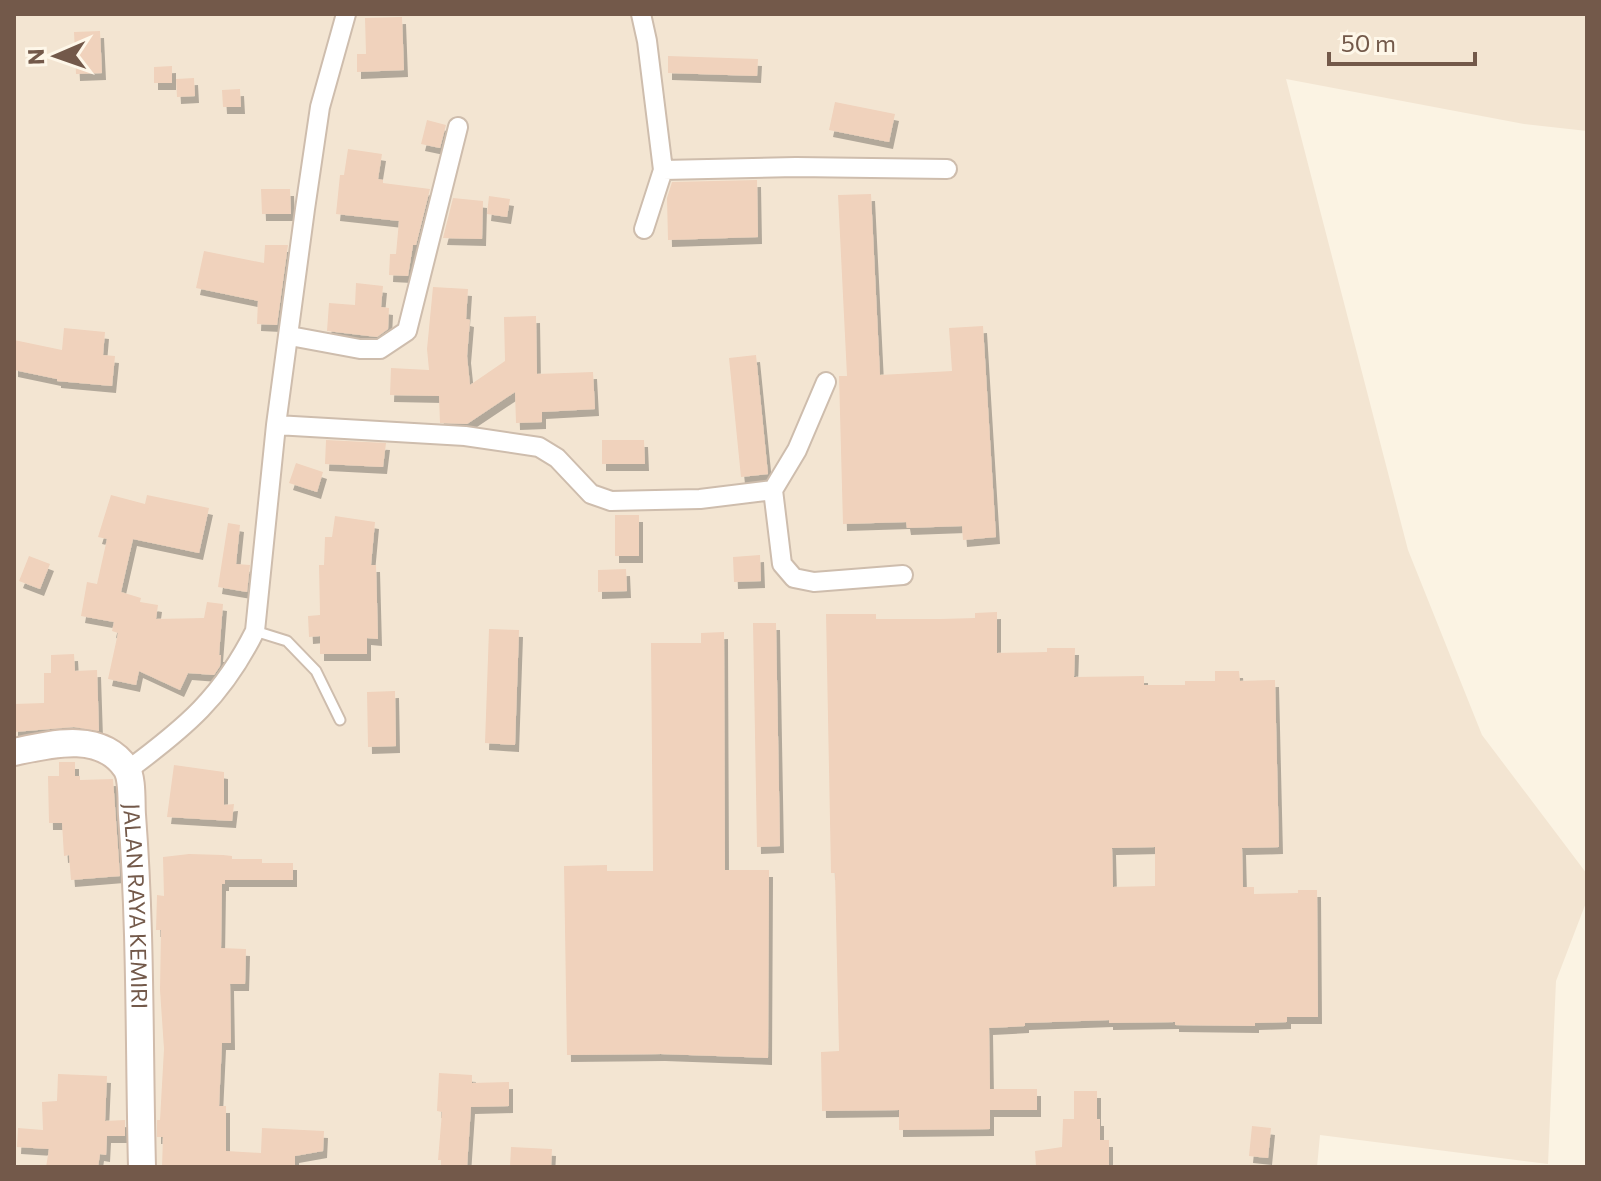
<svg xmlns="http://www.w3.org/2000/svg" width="1601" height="1181" font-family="Commissioner,sans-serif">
<defs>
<filter id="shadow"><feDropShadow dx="4" dy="7" stdDeviation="0" flood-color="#0004"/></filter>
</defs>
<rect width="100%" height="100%" fill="#fbf3e3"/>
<path fill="#f3e5d2" d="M14,14H1587V131L1524,124L1286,79L1408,550L1482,735L1587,874V900L1556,981L1548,1164L1320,1135L1317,1167H14Z"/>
<path fill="#f0d2bc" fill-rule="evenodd" filter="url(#shadow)" d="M402,17L404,70L357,72V54H366L365,18Z
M100,31L102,73L76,74L74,32Z
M668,56L758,59L757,76L668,73Z
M172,66V83H154V67Z
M194,78L195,96L177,97L176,79Z
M240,89L241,107H223L222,90Z
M835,102L895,114L889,142L829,130Z
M427,120L446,125L440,148L421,144Z
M348,149L382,154L378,179L383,180V183L430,189L416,245H413L408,276L389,275L390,254H396L399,221L336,214L340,175H344Z
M757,180L758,237L668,240L667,198L672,182Z
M261,189H290L291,214H262Z
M871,194L880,375L952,371L949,328L983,326L996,537L963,540L962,526L907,528L906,522L843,524L839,376H847L838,195Z
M489,196L510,199L507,217L487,214Z
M453,198L483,201L482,239L443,238Z
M265,245H288L277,325L257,324L258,301L196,288L204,251L264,263Z
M356,283L383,286L381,307L389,308L388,329L377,337L327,331L329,303L355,305Z
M433,287L468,289L466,319L470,320L467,356L470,385L505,361L504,317L536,316L537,374L593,372L595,409L542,412V422L516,423L515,392L467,424L440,423L439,396L390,395L391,368L429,370L427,349Z
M64,328L105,332L103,355L115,356L112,386L57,381V379L14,370V340L62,350Z
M756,355L768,474L741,477L729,358Z
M326,440L386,443L383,467L325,464Z
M602,440H644L645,464H602Z
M296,463L323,472L317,492L289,483Z
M111,495L145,504L147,495L209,508L199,553L133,539L121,592L141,598L140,602L158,605L156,619L204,618L207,602L223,604L219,655H221L220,666L214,675L188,673L180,690L139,671L136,685L108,679L118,633L112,631L114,622L81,616L87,582L97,584L107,539L98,537Z
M615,515H639V556H615Z
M335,516L375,522L371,565H376L378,639L367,638V654H320V636L309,637L308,616L320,615L319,565H324L325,537H332Z
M228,523L240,525L236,564L250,565L247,592L218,587Z
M760,555L761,581L734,582L733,557Z
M29,556L50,564L40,589L19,581Z
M626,569L627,591L598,592V570Z
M997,612V653L1047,652V648H1075L1074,677L1144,676V685H1185V681H1215V671H1239L1240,681L1275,680L1279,847L1242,848L1243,887H1254V894L1298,893V890H1317L1318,1017H1287V1022L1255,1023V1026L1175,1025V1022L1109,1023V1020L1025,1023V1026L989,1028L990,1089H1037V1110H990V1129L899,1130V1110L822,1111L821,1052L839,1051L835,873H831L826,614H876V619H940L975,618V613ZM1155,847V886L1113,887L1112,848Z
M753,623H776L780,846L757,847Z
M489,629L519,630L515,745L485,743Z
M724,632L725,870H769L768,1058L661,1054L567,1055L564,866L607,865V871H653L651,643H701V633Z
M74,654L75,671L97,670L99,731L74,727L14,732V704L44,703V673H51V655Z
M395,691L396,746L368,747L367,692Z
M59,762H75V776H80V780L113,779L120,876L71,880L69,855L64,856L62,823H49L48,776H59Z
M174,765L224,772V805L234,804L232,821L167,817Z
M189,854L223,855L232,856V859H262V863H293V880H225V884H222L221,948L246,949L245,984H230L231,1043H222L219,1106H226V1151L261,1153L262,1128L324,1131L323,1151L295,1156V1167H162L163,1137H157V1120H160L164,1049L160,990L161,930H156L157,895L164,896L163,857Z
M439,1073L472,1075V1083L509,1082V1106L471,1107L467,1167H441V1160H438L442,1112L437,1111Z
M58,1074L107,1076L105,1121L125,1120V1136H107L106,1155L100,1154L98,1167H46L49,1149L17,1147L18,1128L43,1130L42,1102L57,1101Z
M1074,1091H1097V1119H1100V1140H1109V1167L1036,1166L1035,1151L1062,1147L1063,1119H1074Z
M1252,1126L1271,1128L1268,1158L1249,1156Z
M511,1147L552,1149L551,1167H510Z"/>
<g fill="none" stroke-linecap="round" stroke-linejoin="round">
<g stroke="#cebdad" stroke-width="13">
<path id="lane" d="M255,631L287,641L316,671L340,720"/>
</g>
<g stroke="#cebdad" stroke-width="22">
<path id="street" d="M641,14L647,41L663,170L644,229
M663,170L796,167L947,169
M290,336L360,349H380L407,331L458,127
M276,425L465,436L539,447L557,458L591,494L611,501L700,499L773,490L782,564L794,578L814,582L903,575
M773,490L797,450L826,382
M128,770C186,727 222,697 255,631L276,425L305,209L320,107L346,14"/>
</g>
<g stroke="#d1bcab" stroke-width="30">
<g id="secondary">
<path id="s1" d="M14,752C51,744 101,731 126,768C133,778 131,802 132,815C141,932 139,1050 142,1167"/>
</g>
</g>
<use href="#lane" stroke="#fff" stroke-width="9"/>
<use href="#street" stroke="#fff" stroke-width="18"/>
<use href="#secondary" stroke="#fff" stroke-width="26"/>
</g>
<g text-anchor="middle" stroke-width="8" stroke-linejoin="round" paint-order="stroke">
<g font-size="22" fill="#73594a" stroke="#fef7e9">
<text dy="8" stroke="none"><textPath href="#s1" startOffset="260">JALAN RAYA KEMIRI</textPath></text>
</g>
</g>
<rect width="1601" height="1181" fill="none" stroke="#73594a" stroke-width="32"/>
<g transform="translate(56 56) rotate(268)" stroke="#fef7e9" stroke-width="6" paint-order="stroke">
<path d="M0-6L14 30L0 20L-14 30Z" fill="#73594a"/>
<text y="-12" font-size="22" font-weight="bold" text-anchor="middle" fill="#73594a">N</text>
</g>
<path d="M1329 52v12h146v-12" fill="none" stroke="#73594a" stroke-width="4"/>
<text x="1341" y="52" font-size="24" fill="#73594a" stroke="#fef7e9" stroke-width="6" paint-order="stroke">50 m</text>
</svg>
